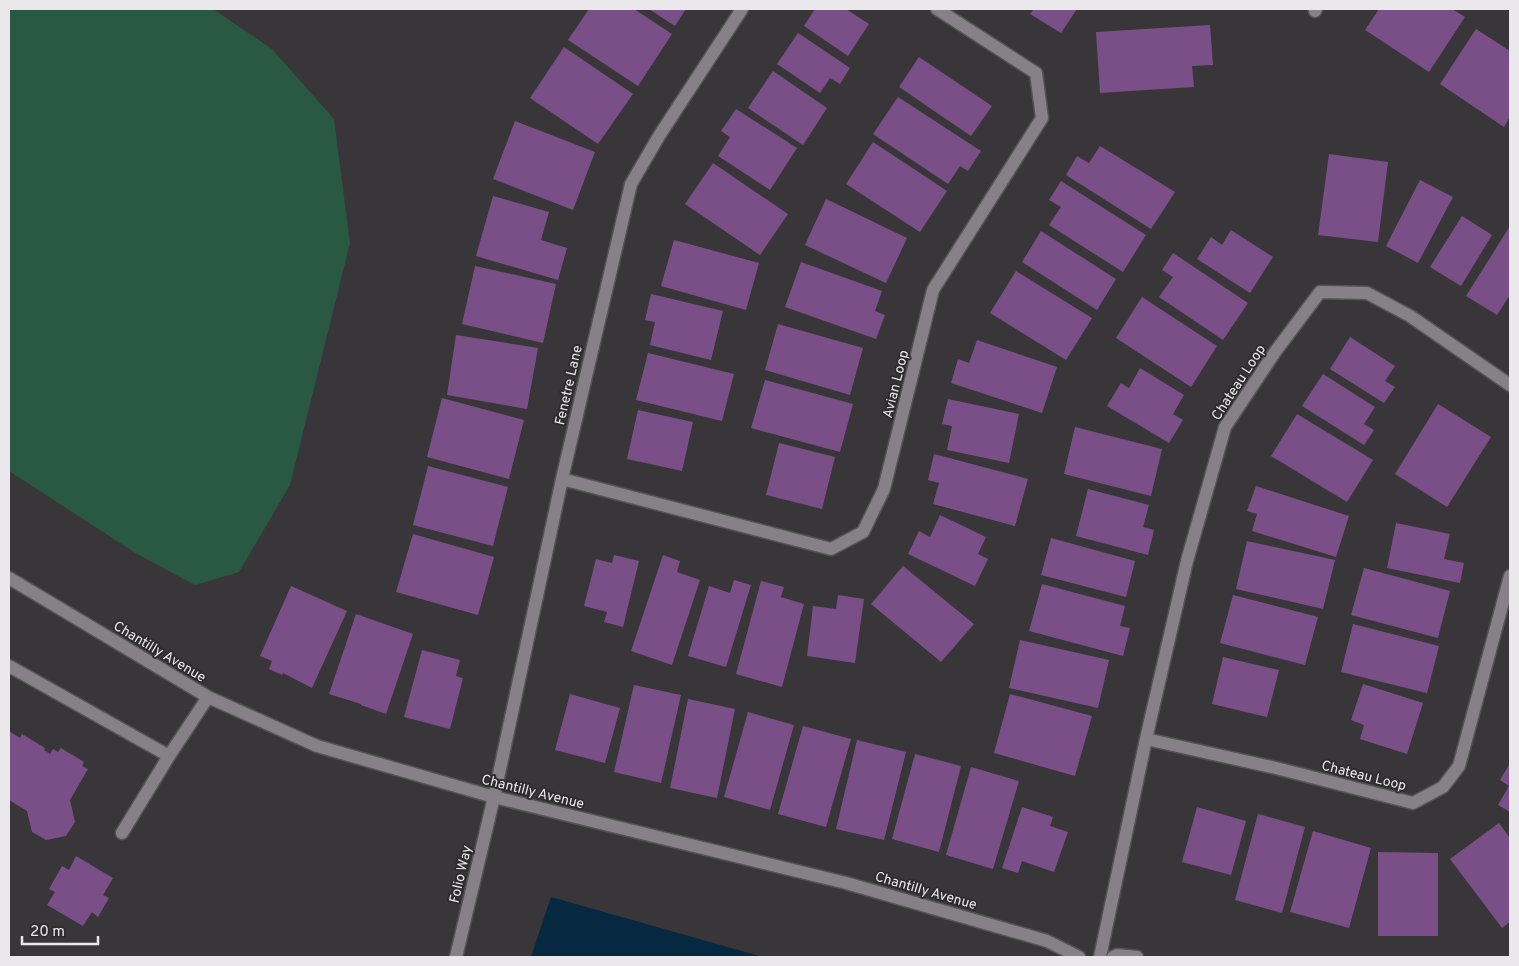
<svg xmlns="http://www.w3.org/2000/svg" width="1519" height="966" font-family="Overpass,sans-serif">
<rect width="100%" height="100%" fill="#39363a"/>
<path fill="#295843" d="M9,9H213L272,49L334,119L350,243L290,485L239,572L195,585L137,554L9,471Z"/>
<path fill="#072841" d="M551,897L763,957H531Z"/>
<path fill="#7a4f87" d="M589,9H634L672,34L638,86L568,40Z
M649,9H686L675,26Z
M815,9H846L869,24L848,56L804,26Z
M1034,9H1077L1061,33L1030,14Z
M1379,9H1452L1465,17L1429,72L1365,30Z
M1210,25L1213,65L1192,66L1194,87L1100,93L1096,32Z
M1476,29L1510,51V117L1504,127L1440,84Z
M798,33L850,68L840,84L830,78L820,93L777,64Z
M564,47L633,94L598,144L530,98Z
M919,57L992,106L971,136L899,87Z
M773,71L827,108L803,145L748,108Z
M898,97L981,151L968,171L960,166L948,184L873,134Z
M736,109L797,148L770,190L718,156L730,137L721,131Z
M515,121L595,152L573,210L493,179Z
M873,142L947,191L920,232L846,184Z
M1100,146L1175,192L1151,229L1066,175L1077,156L1089,163Z
M1329,154L1388,162L1378,242L1318,235Z
M713,163L788,214L760,255L685,204Z
M1420,180L1453,197L1418,263L1386,246Z
M1061,181L1146,235L1123,272L1049,225L1061,207L1049,200Z
M493,196L549,212L541,240L567,248L558,280L476,256Z
M826,199L907,238L886,283L805,245Z
M1462,216L1492,235L1461,286L1430,267Z
M1510,226V295L1497,315L1466,296Z
M1231,230L1273,257L1250,293L1197,259L1211,237L1222,245Z
M1041,231L1116,279L1097,310L1022,262Z
M674,240L759,263L746,310L661,286Z
M1173,253L1248,303L1223,340L1159,297L1173,277L1162,270Z
M801,262L882,291L875,311L885,315L876,339L785,307Z
M475,266L556,284L543,343L462,324Z
M1016,271L1092,318L1066,360L990,313Z
M651,294L723,311L711,360L650,345L655,322L645,320Z
M1142,297L1217,346L1191,387L1116,338Z
M778,324L863,348L850,395L765,370Z
M456,335L538,348L527,409L447,395Z
M1350,337L1395,366L1385,381L1395,387L1384,403L1330,369Z
M977,340L1057,367L1042,413L951,383L958,359L969,363Z
M648,353L734,374L722,421L636,400Z
M1140,368L1184,395L1173,414L1183,420L1169,443L1107,406L1121,383L1129,388Z
M1323,374L1375,407L1364,424L1374,430L1364,445L1302,406Z
M765,380L853,404L840,452L751,428Z
M442,398L524,420L509,479L427,457Z
M948,399L1019,414L1009,463L947,450L952,426L942,424Z
M1438,404L1491,437L1447,507L1395,474Z
M638,410L693,422L682,471L627,459Z
M1297,414L1373,460L1347,502L1271,456Z
M1075,427L1162,449L1151,496L1064,474Z
M779,443L835,457L822,509L766,495Z
M934,454L1028,479L1015,526L933,504L939,483L928,480Z
M428,466L508,487L493,546L413,525Z
M1256,486L1349,516L1336,557L1252,531L1257,514L1247,511Z
M1088,489L1149,505L1143,527L1154,530L1148,555L1076,536Z
M940,515L986,537L978,554L988,559L975,586L908,554L919,531L930,537Z
M1396,523L1450,534L1444,559L1464,563L1460,583L1387,568Z
M413,534L494,557L478,615L396,592Z
M1051,538L1135,561L1126,597L1041,575Z
M1247,541L1335,560L1323,609L1236,589Z
M614,555L639,561L623,627L604,622L607,612L584,606L596,559L612,563Z
M663,555L680,561L677,572L700,580L672,665L631,651Z
M903,566L974,624L941,662L871,604Z
M1364,568L1450,591L1438,638L1351,615Z
M734,580L751,585L726,667L688,656L709,586L730,593Z
M761,581L784,587L781,597L804,604L782,687L736,674Z
M1042,584L1125,606L1120,626L1130,628L1123,656L1029,631Z
M291,586L347,611L312,688L283,673L282,675L269,669L272,661L260,656Z
M838,595L864,599L855,663L807,656L813,606L836,609Z
M1233,595L1318,617L1305,665L1220,643Z
M356,614L413,634L386,714L361,705V704L329,694Z
M1353,624L1439,646L1427,693L1341,672Z
M1020,640L1109,660L1098,708L1009,688Z
M422,650L460,660L456,676L463,678L450,729L404,717Z
M1223,657L1279,670L1267,717L1212,704Z
M1363,684L1423,703L1407,754L1360,739L1364,725L1351,720Z
M634,685L681,695L661,783L614,772Z
M570,694L620,708L605,763L555,750Z
M1010,694L1092,716L1075,776L994,753Z
M688,699L735,709L717,798L670,788Z
M748,712L794,725L770,810L724,797Z
M803,726L851,739L826,827L778,814Z
M9,731L20,738L22,734L45,748L44,750L50,754L53,749L58,752L61,748L84,762L82,766L88,769L70,800L75,822L66,836L46,840L32,832L27,811L9,800Z
M857,740L906,752L884,840L836,829Z
M915,754L961,766L939,852L892,839Z
M1510,763V812L1498,805L1509,786L1500,780Z
M971,767L1019,781L993,869L946,855Z
M1022,807L1053,817L1050,826L1068,832L1054,872L1022,861L1018,873L1002,868Z
M1197,807L1246,821L1231,875L1182,862Z
M1258,814L1305,827L1282,913L1235,900Z
M1499,823L1510,838V922L1502,928L1450,859Z
M1313,831L1371,848L1349,928L1290,912Z
M1378,852L1438,853V936H1378Z
M76,856L113,878L103,895L109,898L98,917L92,912L83,926L47,905L55,892L49,889L62,866L69,870Z"/>
<g fill="none" stroke-linecap="round" stroke-linejoin="round">
<g stroke="#555355" stroke-width="15">
<path id="minor" d="M1315,11L1316,9
M562,479L831,549L863,532L884,489L933,290L1042,118L1036,73L937,9
M9,578L208,697L317,746L494,797L846,883L1047,941L1079,957
M9,666L169,756L208,697
M1146,739L1276,768L1413,803L1443,787L1459,766L1510,576
M122,833L169,756
M456,957L494,797L562,479L631,184L659,136L742,9
M1100,957L1146,739L1187,561L1225,427L1275,352L1320,292L1367,293L1410,316L1510,385
M1113,957L1117,955L1137,957"/>
</g>
<use href="#minor" stroke="#858186" stroke-width="12"/>
</g>
<g text-anchor="middle" stroke-width="4" stroke-linejoin="round" paint-order="stroke">
<g font-size="14" fill="#eae8ea" stroke="#2f2c30">
<text transform="translate(1238 382) rotate(-57)" y="5">Chateau Loop</text>
<text transform="translate(895 384) rotate(-76)" y="5">Avian Loop</text>
<text transform="translate(568 385) rotate(-77)" y="5">Fenetre Lane</text>
<text transform="translate(160 651) rotate(31)" y="5">Chantilly Avenue</text>
<text transform="translate(1364 775) rotate(14)" y="5">Chateau Loop</text>
<text transform="translate(533 791) rotate(14)" y="5">Chantilly Avenue</text>
<text transform="translate(460 874) rotate(-77)" y="5">Folio Way</text>
<text transform="translate(926 890) rotate(16)" y="5">Chantilly Avenue</text>
</g>
</g>
<rect width="1519" height="966" fill="none" stroke="#eae8ea" stroke-width="20"/>
<path d="M22 936v8h76v-8" fill="none" stroke="#eae8ea" stroke-width="2.5"/>
<text x="30" y="936" font-size="15" fill="#eae8ea" stroke="#2f2c30" stroke-width="4" paint-order="stroke">20 m</text>
</svg>
